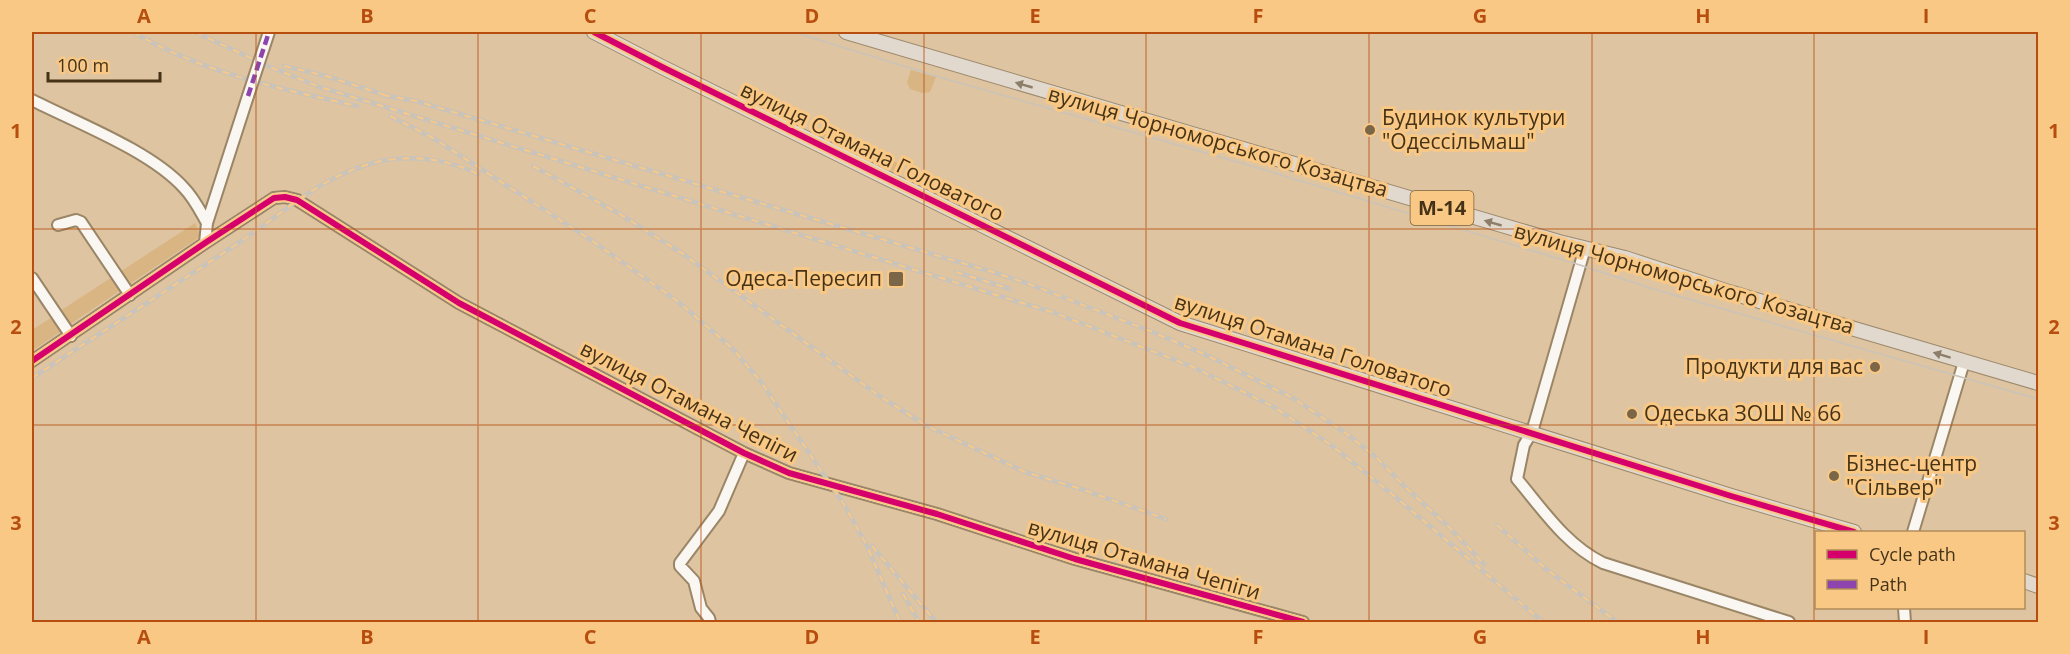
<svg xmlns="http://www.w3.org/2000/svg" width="2070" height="654" font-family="'Open Sans',sans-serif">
<rect width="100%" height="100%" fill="#dec4a0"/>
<path fill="#d9b583" d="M911,70L936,77L930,92L922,93L910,89L907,82Z
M820,129L847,142L849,146L896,162L901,167L899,174L810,130Z
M195,223L201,236L69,325L60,311Z
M54,316L63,330L32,351V330Z"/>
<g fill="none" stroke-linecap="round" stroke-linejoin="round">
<g stroke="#9a8667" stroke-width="14">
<path id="minor" d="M32,100C77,123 151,151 184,188C194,198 200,211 207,223
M58,225L76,220L81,222L130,295
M205,243L207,223L248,96
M1585,248L1532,432L1524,445L1517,479C1543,510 1566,545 1603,563L1789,622
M32,278L71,336
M32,361L205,243L274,198L285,197L297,200L459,303L744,453L789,473L937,514L1075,559L1303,622
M1913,532L1964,362
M1904,608L1905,622
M710,622L709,618L701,608L694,581L680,566V563L719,511L744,453"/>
</g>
<g stroke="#9e8a6d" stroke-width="16">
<path id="major" d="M594,32L662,67L1180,323L1731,496L1854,532
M846,32L1559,242L1625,258L1729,292L2038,383
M2024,581L2038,586"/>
</g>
<use href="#minor" stroke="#faf6f1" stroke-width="10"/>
<use href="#major" stroke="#e1d9ce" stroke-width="14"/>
<path stroke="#cac3b9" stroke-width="1.5" d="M793,32L946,79L1241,163L1580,265L1653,289L2038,399"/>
<g stroke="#cac3b9" stroke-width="4.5">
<path id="rail" d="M133,32C201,72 280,89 357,106
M195,32L270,67L320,87L1055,313L1193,367L1274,407L1331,445L1393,495L1543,622
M284,66L326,76L391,97
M383,95L416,101L996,273L1029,284L1150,331L1204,354L1293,398L1347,434L1377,458L1406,488L1449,527L1484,564
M390,116L433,138L591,240L676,300L732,348L761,382L845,506L867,546L900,622
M533,166L618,213L683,254L878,395L925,425L1025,472L1078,488L1166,519
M956,272L1010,289
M32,378C100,333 169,289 237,244C284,213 320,176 377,162C411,154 447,159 478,174
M1497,525L1546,569L1617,622
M872,546L936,622
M903,594L919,622"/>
</g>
<use href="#rail" stroke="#f9c885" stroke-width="2" stroke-dasharray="7" stroke-linecap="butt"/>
<g stroke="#9a8667" stroke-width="14" stroke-linecap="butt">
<path id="minor-bridge" d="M248,96L269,32"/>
</g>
<use href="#minor-bridge" stroke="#faf6f1" stroke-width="10"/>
<path stroke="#8e44ad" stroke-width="4.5" stroke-dasharray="9 4.5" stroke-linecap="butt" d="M248,96L269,32"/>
<g stroke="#f9c885" stroke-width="10">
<path id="cycleway" d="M594,32L662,67L1180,323L1731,496L1854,532
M32,361L205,243L274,198L285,197L297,200L459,303L744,453L789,473L937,514L1075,559L1303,622"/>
</g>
<use href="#cycleway" stroke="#d6006c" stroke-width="6"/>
</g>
<defs><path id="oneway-solid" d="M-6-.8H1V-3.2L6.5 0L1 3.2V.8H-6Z" transform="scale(1.5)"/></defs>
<g fill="#8c7e69">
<use href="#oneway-solid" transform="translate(1024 85) rotate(-164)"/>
<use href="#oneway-solid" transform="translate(1493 223) rotate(-164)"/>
<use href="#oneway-solid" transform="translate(1942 355) rotate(-163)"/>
</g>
<path fill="none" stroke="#b74e0f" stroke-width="1.5" stroke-opacity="0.55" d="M256,32V622M478,32V622M701,32V622M924,32V622M1146,32V622M1369,32V622M1592,32V622M1814,32V622M32,229H2038M32,425H2038"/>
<g fill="#7b6647" stroke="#f9c885" stroke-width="2">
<circle cx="1370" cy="130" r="6"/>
<rect x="888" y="271" width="16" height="16" rx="3"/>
<circle cx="1875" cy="367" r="6"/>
<circle cx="1632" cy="414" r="6"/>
<circle cx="1834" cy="476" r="6"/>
</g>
<g text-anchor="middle" stroke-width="6" stroke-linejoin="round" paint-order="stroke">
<rect fill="#f9c885" stroke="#7c6038" stroke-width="1.5" x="1410.5" y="191" width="63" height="34" rx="4.5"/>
<g font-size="20" font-weight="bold" fill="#463317">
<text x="1442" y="215">М-14</text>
</g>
<g font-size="21" fill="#463317" stroke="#f9c885" text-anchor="start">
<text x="1382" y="125">Будинок культури<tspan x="1382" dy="24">"Одессільмаш"</tspan></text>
<text x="882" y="286" text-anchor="end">Одеса-Пересип</text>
<text x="1863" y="374" text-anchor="end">Продукти для вас</text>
<text x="1644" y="421">Одеська ЗОШ № 66</text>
<text x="1846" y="471">Бізнес-центр<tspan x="1846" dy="24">"Сільвер"</tspan></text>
</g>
<g font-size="21" fill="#463317" stroke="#f9c885">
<text transform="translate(1218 142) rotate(16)" y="7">вулиця Чорноморського Козацтва</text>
<text transform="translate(872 152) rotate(26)" y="7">вулиця Отамана Головатого</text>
<text transform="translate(1684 279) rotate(16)" y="7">вулиця Чорноморського Козацтва</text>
<text transform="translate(1313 346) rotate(18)" y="7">вулиця Отамана Головатого</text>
<text transform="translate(689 402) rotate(27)" y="7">вулиця Отамана Чепіги</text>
<text transform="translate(1144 560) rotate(16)" y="7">вулиця Отамана Чепіги</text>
</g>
</g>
<rect width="2070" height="654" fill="none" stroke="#f9c885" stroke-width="66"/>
<rect x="1815" y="531" width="210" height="78" fill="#f9c885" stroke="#b18c59" stroke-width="1.5"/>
<rect x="1827" y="550" width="30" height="9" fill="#d6006c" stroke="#b18c59" stroke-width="1.5"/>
<text x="1869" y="561" font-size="18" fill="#463317">Cycle path</text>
<rect x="1827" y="580" width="30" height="9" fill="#8e44ad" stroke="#b18c59" stroke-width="1.5"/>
<text x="1869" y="591" font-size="18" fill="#463317">Path</text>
<path d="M48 72v9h112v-9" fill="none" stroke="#463317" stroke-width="3"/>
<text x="57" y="72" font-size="18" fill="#463317" stroke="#f9c885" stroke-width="4.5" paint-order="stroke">100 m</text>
<rect x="33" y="33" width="2004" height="588" fill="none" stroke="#b74e0f" stroke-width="2"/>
<g font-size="20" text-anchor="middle" font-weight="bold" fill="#b74e0f">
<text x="144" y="23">A</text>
<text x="367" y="23">B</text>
<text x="590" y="23">C</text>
<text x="812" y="23">D</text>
<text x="1035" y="23">E</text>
<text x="1258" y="23">F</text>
<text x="1480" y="23">G</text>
<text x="1703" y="23">H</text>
<text x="1926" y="23">I</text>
<text x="16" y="138">1</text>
<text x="2054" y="138">1</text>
<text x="16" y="334">2</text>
<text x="2054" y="334">2</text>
<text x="16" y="530">3</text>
<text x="2054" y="530">3</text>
<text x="144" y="644">A</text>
<text x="367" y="644">B</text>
<text x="590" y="644">C</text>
<text x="812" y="644">D</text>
<text x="1035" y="644">E</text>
<text x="1258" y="644">F</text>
<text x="1480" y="644">G</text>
<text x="1703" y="644">H</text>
<text x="1926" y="644">I</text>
</g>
</svg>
